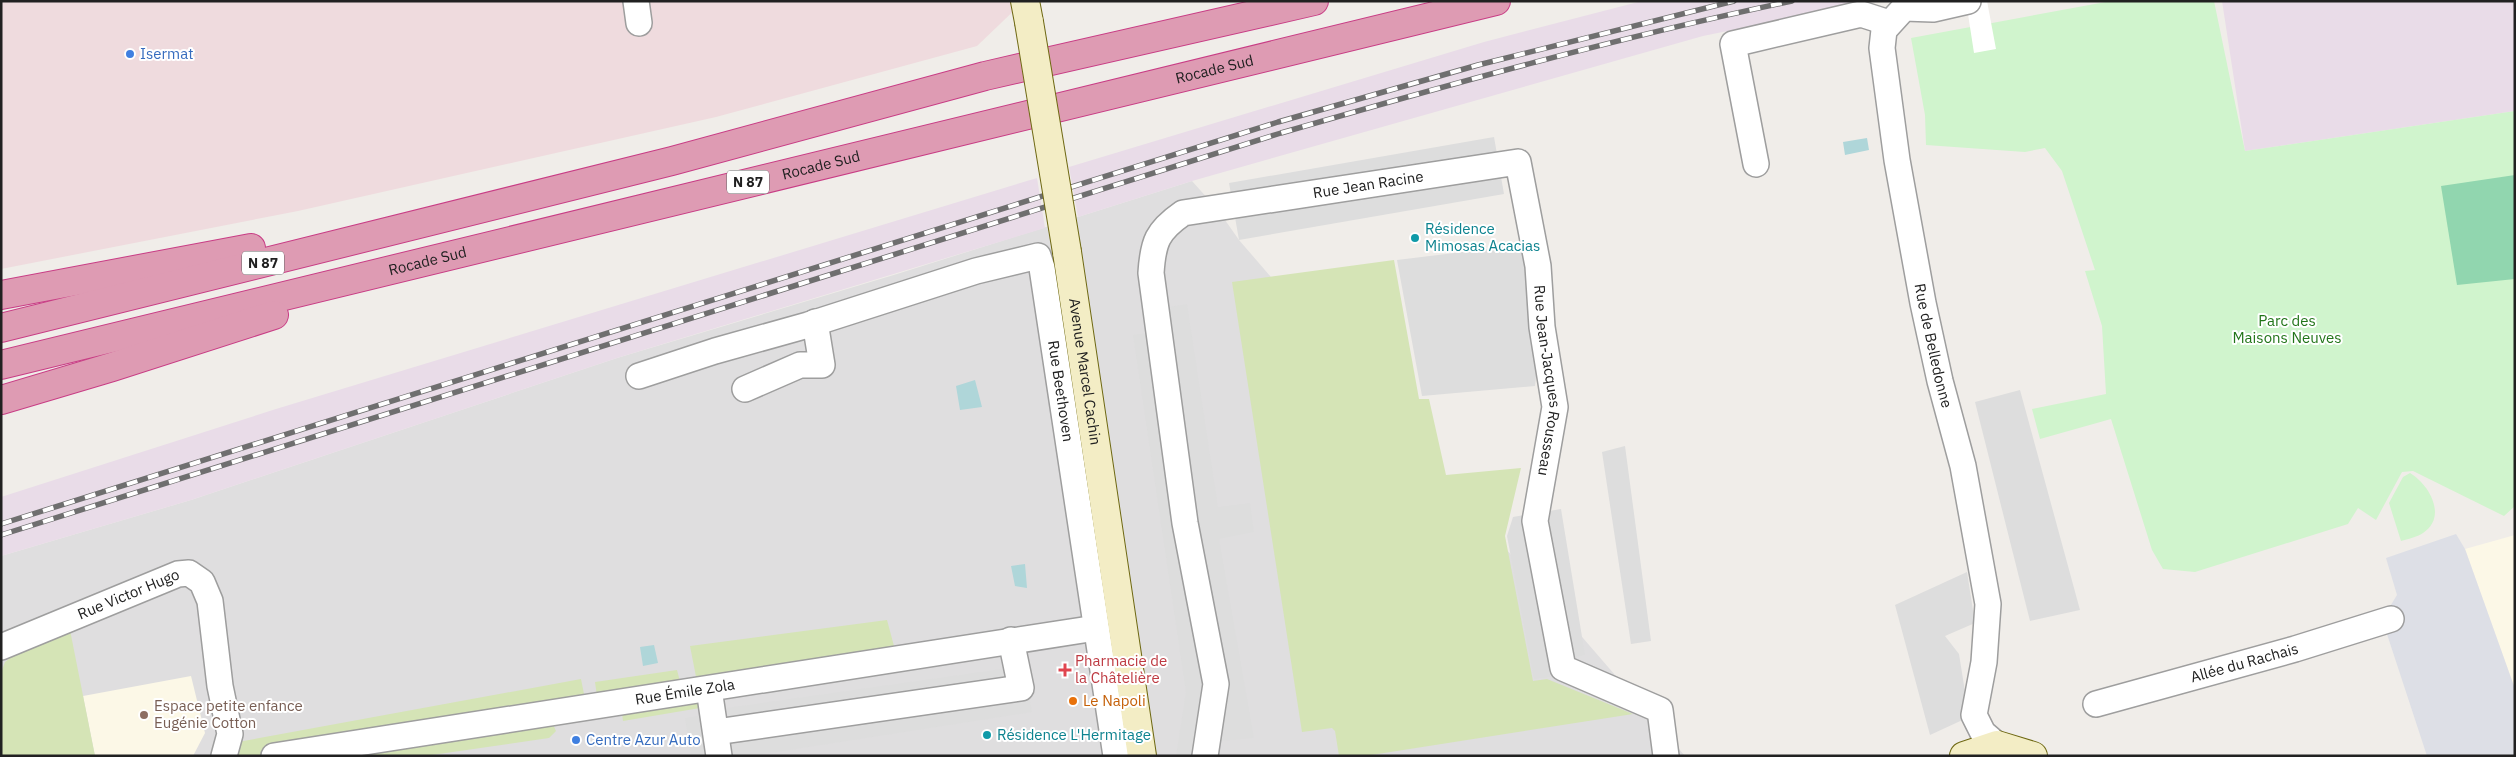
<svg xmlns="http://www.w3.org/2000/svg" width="2516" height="757" font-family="'IBM Plex Sans',sans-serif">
<rect width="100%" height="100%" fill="#f0ede9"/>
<path fill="#dfdedf" d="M1192,181L1218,210L1239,240L1685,756H1V556L191,500L617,358L897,274Z"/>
<path fill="#efdbde" d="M1,1H1024L977,46L716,117L298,211L1,269Z"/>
<path fill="#e9dce8" d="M1642,1H1873L1703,36L1192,181L1078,217L1069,167L1484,42Z
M2222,1H2515V111L2245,151Z
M1037,178L1045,228L617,358L191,500L1,556V497L276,409Z"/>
<path fill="#fcf8e7" d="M2515,535V689L2465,549Z
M191,676L205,733L193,756H95L83,696Z"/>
<path fill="#d5e4b6" d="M1394,260L1419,399H1429L1446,475L1521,468L1505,536L1533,681L1547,679L1633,714L1365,756H1339L1335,731L1332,728L1302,732L1232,282Z
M887,620L894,646L892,657L698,687L690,646Z
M70,630L95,756H1V673L5,662L19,651Z
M677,670L682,689L598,703L595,682Z
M581,679L586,704L254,756H234L238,742Z
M698,696L700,708L623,721L621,707Z
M550,718L556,731L549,738L425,756H342Z"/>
<path fill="#d0f4cd" d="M2111,1H2214L2245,151L2515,111V506L2504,516L2413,471L2402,472L2376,520L2358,508L2348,524L2195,572L2163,569L2152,550L2111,419L2040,439L2032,409L2106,394L2102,326L2085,271L2095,270L2062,171L2045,148L2025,152L1926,145L1925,115L1911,38Z
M2410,473C2429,484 2448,517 2423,533C2417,537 2408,539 2401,541L2389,503L2403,477Z"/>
<path fill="#91d6af" d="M2515,175V279L2457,285L2441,186Z"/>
<path fill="#ddd" d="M1494,137L1504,194L1239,240L1229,183Z
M1520,245L1534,284L1540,346L1535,386L1422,396L1397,260Z
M1187,304L1218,507L1250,503L1254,532L1219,539L1254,738L1207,742L1194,756H1176L1186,692L1133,335L1159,331L1156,309Z
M2020,390L2080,610L2030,621L1975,402Z
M1625,446L1651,641L1631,644L1602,452Z
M1561,509L1585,655L1548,662L1550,677L1534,679L1507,536L1513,517Z
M1967,572L1975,623L1945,636L1959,654L1969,717L1930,735L1895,605Z
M1023,666L1032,712L750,756H732L727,708Z
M721,712L727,756H691L685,718Z"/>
<path fill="#dddfe6" d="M2456,534L2465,549L2515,689V756H2427L2383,622V618L2397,595L2386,558Z"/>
<path fill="#afd6d9" d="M1867,138L1869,150L1845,155L1843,142Z
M975,380L982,407L960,410L956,386Z
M1025,564L1027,588L1015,586L1011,566Z
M654,645L658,663L643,666L640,647Z"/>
<path fill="#fff" d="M1966,1H1987L1996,49L1974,53Z"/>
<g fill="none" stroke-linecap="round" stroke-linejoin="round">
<g stroke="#9e9e9e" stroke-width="28">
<g id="street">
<path d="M636,1L639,23"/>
<path id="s1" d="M1968,1L1933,9L1904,8L1884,30L1882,48L1897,160L1923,303L1940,381L1963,466L1988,604L1984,662L1974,715L1983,733L1997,745"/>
<path d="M1756,164L1733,44L1861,14L1889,23"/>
<path id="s2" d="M639,376L715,351L808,325L976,271L1038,256L1042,268L1116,756"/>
<path d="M745,389L800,365H822L815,322"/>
<path id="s3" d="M1,647L178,574L189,573L202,582L210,601L220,686L230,734L224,756"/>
<path d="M709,689L719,756"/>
<path id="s4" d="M2096,704L2295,649L2391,619"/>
<path d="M716,732L1021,688L1011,640"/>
<path id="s5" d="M274,756L1096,628"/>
<path id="s6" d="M1205,756L1216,684L1185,523L1151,273C1153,242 1157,231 1183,213L1518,162L1538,266L1542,327L1555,407L1535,521L1563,668L1660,710L1666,756"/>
</g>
</g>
<g stroke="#6e6812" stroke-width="30">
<g id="secondary">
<path d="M1025,1L1029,22"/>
<path id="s7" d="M1067,252L1142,756"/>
<path d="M1964,756L1997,745L2033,756"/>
</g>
</g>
<g stroke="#c83d85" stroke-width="30">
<g id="highway">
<path d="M1,295L251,248"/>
<path d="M1,328L672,161L985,76L1314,1"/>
<path id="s8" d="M1,365L1496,1"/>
<path d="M1,400L112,367L274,315"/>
</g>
</g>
<use href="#street" stroke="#fff" stroke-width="25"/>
<use href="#secondary" stroke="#f3edc5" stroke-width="28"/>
<use href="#highway" stroke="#de9bb3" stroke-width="28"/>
<g stroke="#6f6f6f" stroke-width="5.5">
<path id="rail" d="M1,524L1278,122L1478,65L1734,1
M1,535L1281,133C1450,84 1620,37 1792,1"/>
</g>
<use href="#rail" stroke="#fff" stroke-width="4" stroke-dasharray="11" stroke-linecap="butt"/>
<g stroke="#6e6812" stroke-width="30" stroke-linecap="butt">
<path id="secondary-bridge" d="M1029,22L1067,252"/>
</g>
<use href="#secondary-bridge" stroke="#f3edc5" stroke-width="28"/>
</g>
<g fill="#3f7fe0" stroke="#fff" stroke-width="2">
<circle cx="130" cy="54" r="5"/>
<circle cx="576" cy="740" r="5"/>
</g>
<g fill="#0f9aa8" stroke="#fff" stroke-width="2">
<circle cx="1415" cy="238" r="5"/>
<circle cx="987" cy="735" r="5"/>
</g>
<path fill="#e0444e" stroke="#fff" stroke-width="2" d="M1062.5 662.5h5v5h5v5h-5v5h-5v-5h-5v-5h5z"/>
<circle fill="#e8710a" stroke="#fff" stroke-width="2" cx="1073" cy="701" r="5"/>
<circle fill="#8d6e63" stroke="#fff" stroke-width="2" cx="144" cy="715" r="5"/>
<g text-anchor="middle" stroke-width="4" stroke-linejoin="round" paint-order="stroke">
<g fill="#fff" stroke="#646464" stroke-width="1">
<rect x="727" y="170.5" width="42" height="23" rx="4"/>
<rect x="242" y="251.5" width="42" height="23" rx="4"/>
</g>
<g font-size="14" font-weight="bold" fill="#212121">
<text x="748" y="187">N 87</text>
<text x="263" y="268">N 87</text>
</g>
<g font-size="15" fill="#366cbe" stroke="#fff" text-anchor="start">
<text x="140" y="59">Isermat</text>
<text x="586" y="745">Centre Azur Auto</text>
</g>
<g font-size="15" fill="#212121" stroke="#fff">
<text dy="5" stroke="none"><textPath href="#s8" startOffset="1249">Rocade Sud</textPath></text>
<text dy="5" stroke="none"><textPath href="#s8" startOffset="844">Rocade Sud</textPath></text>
<text dy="5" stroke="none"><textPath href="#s6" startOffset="748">Rue Jean Racine</textPath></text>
<text dy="5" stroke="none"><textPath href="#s8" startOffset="439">Rocade Sud</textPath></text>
<text dy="5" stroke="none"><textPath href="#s1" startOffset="415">Rue de Belledonne</textPath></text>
<text dy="5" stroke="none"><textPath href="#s7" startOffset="121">Avenue Marcel Cachin</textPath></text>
<text dy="5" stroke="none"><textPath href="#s6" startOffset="1121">Rue Jean-Jacques Rousseau</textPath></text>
<text dy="5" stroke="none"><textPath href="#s2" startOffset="554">Rue Beethoven</textPath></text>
<text dy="5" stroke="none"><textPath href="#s3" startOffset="138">Rue Victor Hugo</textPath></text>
<text dy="5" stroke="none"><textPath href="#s4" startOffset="154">Allée du Rachais</textPath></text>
<text dy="5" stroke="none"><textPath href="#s5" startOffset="416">Rue Émile Zola</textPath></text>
</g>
<g font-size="15" fill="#0d838f" stroke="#fff" text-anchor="start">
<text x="1425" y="234">Résidence<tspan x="1425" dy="17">Mimosas Acacias</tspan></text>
<text x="997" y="740">Résidence L'Hermitage</text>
</g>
<g font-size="15" fill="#227519" stroke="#fff">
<text x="2287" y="326">Parc des<tspan x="2287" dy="17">Maisons Neuves</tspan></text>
</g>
<g font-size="15" fill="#be3a42" stroke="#fff" text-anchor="start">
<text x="1075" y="666">Pharmacie de<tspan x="1075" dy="17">la Châtelière</tspan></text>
</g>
<g font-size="15" fill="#c56008" stroke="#fff" text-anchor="start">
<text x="1083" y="706">Le Napoli</text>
</g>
<g font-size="15" fill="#785e54" stroke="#fff" text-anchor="start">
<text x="154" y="711">Espace petite enfance<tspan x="154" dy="17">Eugénie Cotton</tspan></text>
</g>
</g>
<rect width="2516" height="757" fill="none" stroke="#212121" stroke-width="5"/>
</svg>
